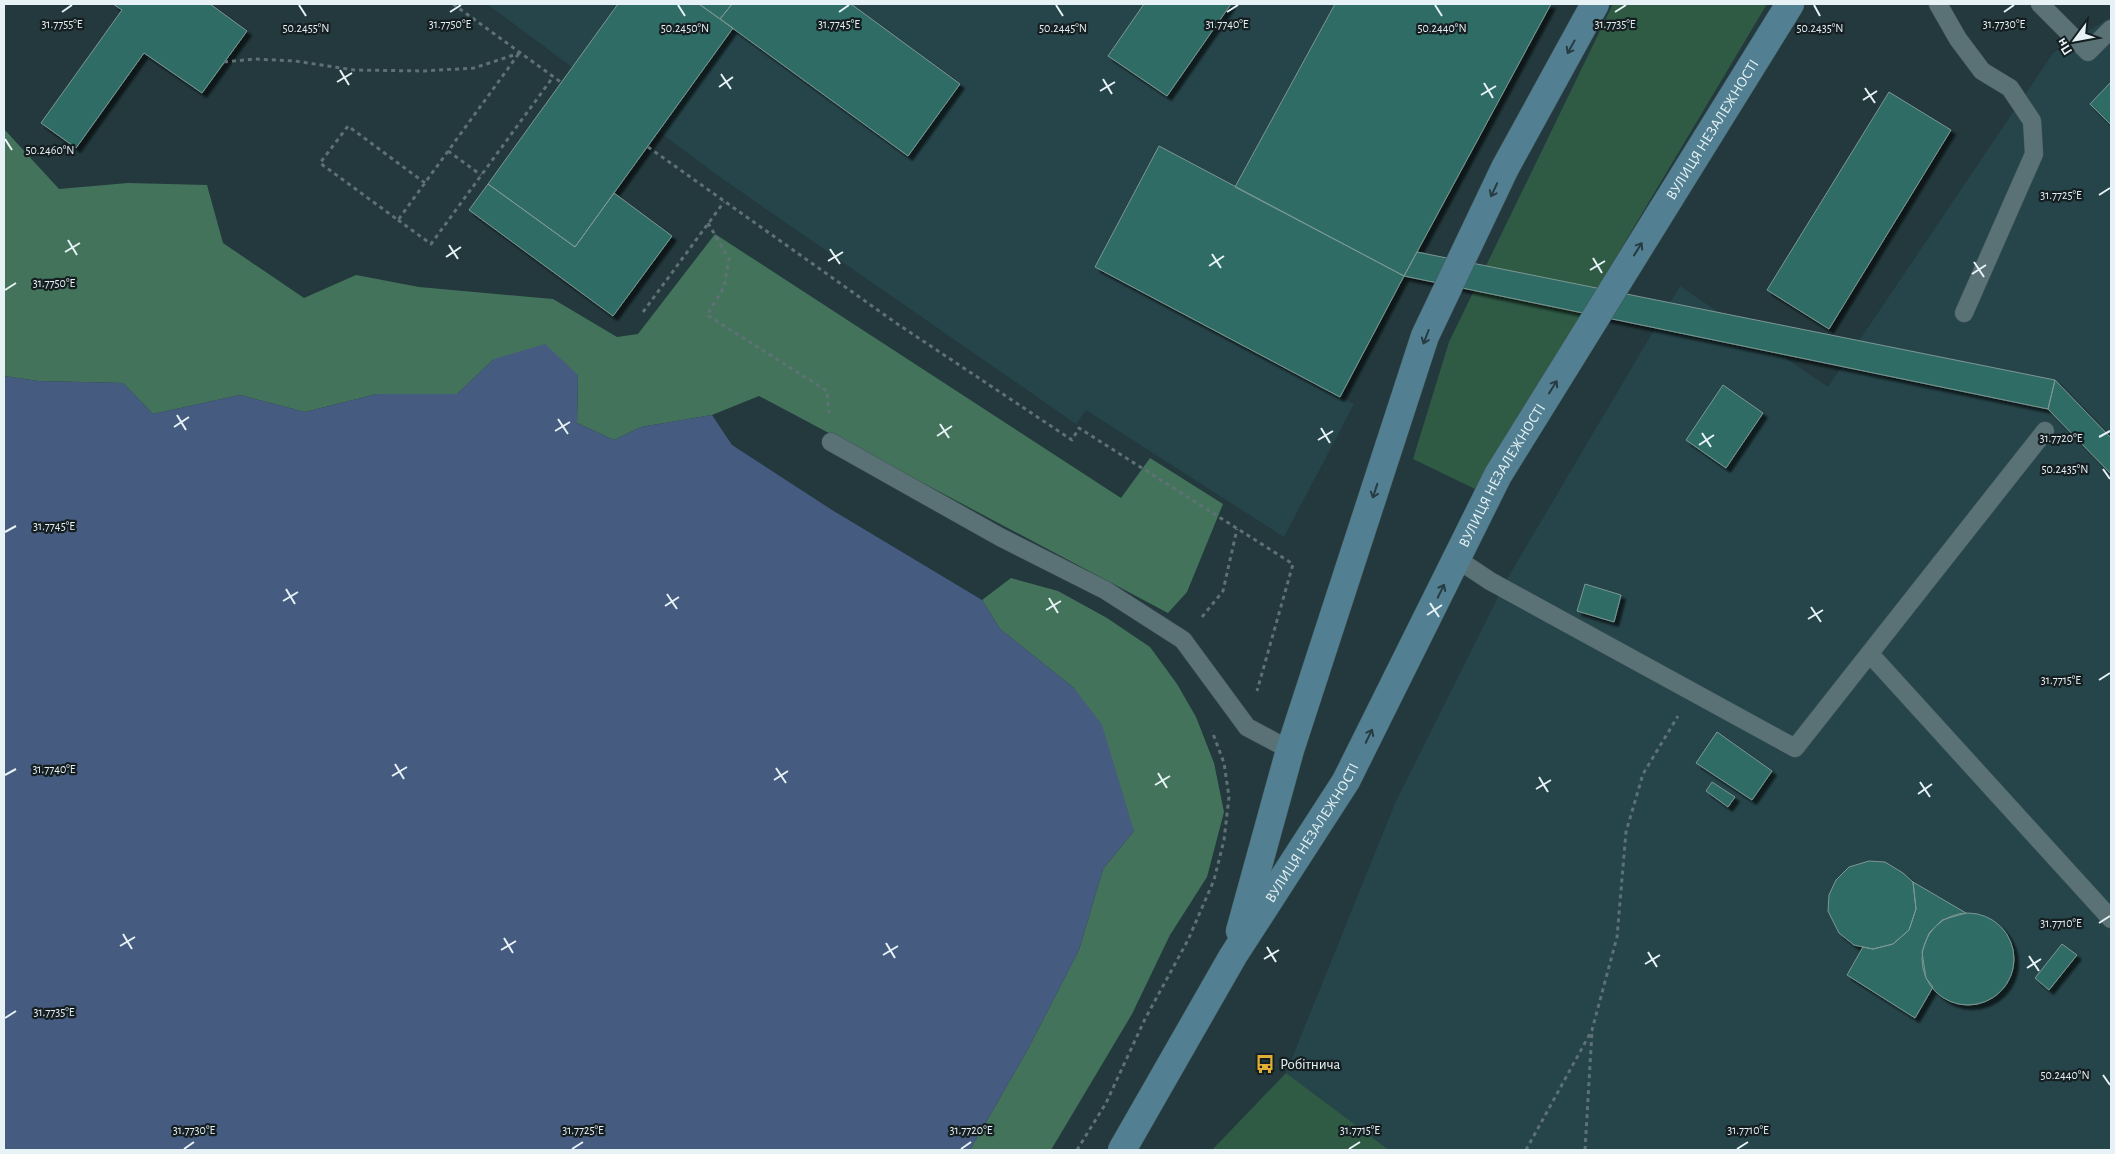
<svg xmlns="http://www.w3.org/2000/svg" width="2115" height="1154" font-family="'Alegreya Sans',sans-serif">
<defs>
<filter id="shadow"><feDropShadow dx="4.5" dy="4.5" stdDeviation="1" flood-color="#0009"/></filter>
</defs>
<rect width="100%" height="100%" fill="#23393d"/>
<path fill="#26454a" d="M487,4H1551L1340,397L1354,404L1284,537L1086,410L1076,424L720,177Z
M2111,17V1150H1389L1286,1073L1396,801L1507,579L1680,286L1828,387L2053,53Z"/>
<path fill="#2f5b45" d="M1613,4H1767L1477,490L1413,459L1449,342Z
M1286,1073L1389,1150H1212Z"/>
<path fill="#44735b" d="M4,129L59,189L128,183L207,185L223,243L304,298L356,275L419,287L553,299L617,337L638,334L715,234L1121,498L1150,458L1223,504L1187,592L1168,613L759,396L712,415L641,427L614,440L577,423L578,375L494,359L457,394H377L305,412L240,395L153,414L123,383L38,381L4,376Z
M1011,578L1058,591L1107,618L1150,647L1177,684L1196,717L1214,763L1224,812L1207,877L1170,935L1132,1014L1051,1150H970L1028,1049L1079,950L1103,869L1134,831L1074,688L1000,629L982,600Z"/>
<path fill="#465b80" d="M545,344L578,375L577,423L614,440L641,427L712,415L732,445L832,510L982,600L1000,629L1074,688L1102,725L1134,831L1103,869L1079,950L1028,1049L970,1150H4V376L38,381L123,383L153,414L240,395L305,412L377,394H457L494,359Z"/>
<path fill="#2d6c65" stroke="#7e9793" filter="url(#shadow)" d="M113,4H210L247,31L202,93L144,53L76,148L41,123L122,10Z
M618,4H699L733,28L575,247L488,184Z
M699,4H732L720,19Z
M732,4H851L960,84L908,156L720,19Z
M1144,4H1231L1167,96L1108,56Z
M1335,4H1551L1404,276L1235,187Z
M2111,82V125L2090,104Z
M1889,92L1951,130L1829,329L1767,290Z
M1159,146L1404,276L1340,397L1095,267Z
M488,184L575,247L614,193L672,236L613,316L469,210Z
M1417,252L2055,380L2048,409L1404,276Z
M2055,380L2111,438V474L2048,409Z
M1723,385L1763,413L1726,468L1686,440Z
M1585,584L1621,595L1614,622L1577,611Z
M1717,732L1772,771L1752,800L1696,763Z
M1712,782L1735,797L1728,807L1706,791Z
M1869,861L1885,862L1903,873L1913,882L1916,909L1909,930L1893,944L1873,949L1854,945L1839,933L1828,911L1829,895L1836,880L1849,867Z
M1913,882L1966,913L1942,920L1929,933L1922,952L1926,978L1933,987L1915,1018L1847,975L1863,947L1873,949L1893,944L1909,930L1916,909Z
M1922 959a46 46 0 1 1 92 0a46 46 0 1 1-92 0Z
M2062,944L2077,955L2049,990L2035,978Z"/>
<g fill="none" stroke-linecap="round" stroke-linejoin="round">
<g stroke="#43575a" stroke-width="19">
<path id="lane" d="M1938,4L1958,39L1982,71L2010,88L2032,121L2034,154L1964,313
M2040,4L2088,52L2111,29
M831,442L1000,537L1105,590L1183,640L1247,727L1290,750
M1457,559L1490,581L1795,748L2045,431
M1870,654L2111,919"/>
</g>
<g stroke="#43575a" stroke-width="29">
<g id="secondary">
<path d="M1240,931L1290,750L1425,336L1505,168L1595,4"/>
<path id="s1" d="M1122,1150L1233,956L1346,781L1498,475L1790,4"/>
</g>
</g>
<path stroke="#5e7175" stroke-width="3" stroke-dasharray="4 4" stroke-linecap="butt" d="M453,4L562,83
M224,62L255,59L295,61L354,70L424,71L474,68L520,53
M648,147L896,323L1072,440L1079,428L1293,564L1257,691
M448,151L481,175
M425,183L348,126L320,163L398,220L520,52
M398,220L431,244L553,77
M708,223L729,259L724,287L707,315L827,391L829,413
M643,312L724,202
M1202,617L1223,591L1237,529
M1077,1150L1106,1103L1145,1019L1188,940L1214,880L1224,840L1229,797L1224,763L1212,731
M1526,1150L1592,1030L1617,937L1626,832L1643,774L1678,716
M1585,1150L1592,1031"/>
<use href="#lane" stroke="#5a7276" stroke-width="18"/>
<use href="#secondary" stroke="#528092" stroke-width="28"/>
</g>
<defs><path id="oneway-shaft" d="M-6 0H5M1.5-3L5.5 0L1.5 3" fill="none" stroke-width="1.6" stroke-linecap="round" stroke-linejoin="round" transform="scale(1.25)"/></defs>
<g stroke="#273b42">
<use href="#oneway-shaft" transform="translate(1571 47) rotate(119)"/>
<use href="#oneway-shaft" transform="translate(1494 190) rotate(115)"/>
<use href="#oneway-shaft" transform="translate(1638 249) rotate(-58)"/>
<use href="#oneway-shaft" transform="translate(1426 337) rotate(111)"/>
<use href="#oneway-shaft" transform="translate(1553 387) rotate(-58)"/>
<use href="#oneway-shaft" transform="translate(1375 491) rotate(108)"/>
<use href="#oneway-shaft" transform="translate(1441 591) rotate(-64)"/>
<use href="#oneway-shaft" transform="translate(1369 736) rotate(-64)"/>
</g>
<path fill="none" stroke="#e6f2f5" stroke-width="2" d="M299,5L306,16M678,5L685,16M1056,5L1063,16M1435,5L1442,16M1814,5L1820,16M62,12L72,5M450,12L461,5M839,12L849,5M1227,12L1238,5M1615,12L1626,5M2004,12L2014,5M340,70L349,85M721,74L731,89M1103,79L1112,94M337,82L352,73M1484,83L1493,98M719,87L733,77M1865,88L1875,103M1100,91L1115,82M1481,95L1496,86M1863,100L1877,91M5,139L12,150M2099,195L2110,188M68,240L77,255M449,245L458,259M830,249L840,264M65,252L80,243M1212,254L1221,268M446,257L461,247M1593,258L1602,273M828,261L843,252M1974,262L1984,277M1209,266L1224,256M1590,270L1605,261M1972,274L1986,265M5,290L16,283M177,415L186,430M558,419L568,434M940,424L949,438M174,427L189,417M1321,428L1330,443M555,431L570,422M1702,433L1711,447M937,436L952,426M2099,437L2110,431M1318,440L1333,431M1699,445L1714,435M2103,469L2110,479M5,532L16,526M286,589L295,604M667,594L677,609M1049,598L1058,613M283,601L298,592M1430,603L1439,617M665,606L679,597M1811,607L1821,622M1046,610L1061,601M1427,615L1442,605M1808,619L1823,610M2099,680L2110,673M395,764L404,779M776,768L786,783M1158,773L1167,788M5,775L16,769M392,776L407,767M1539,777L1548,792M774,780L788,771M1920,782L1930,797M1155,785L1170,776M1536,789L1551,780M1918,794L1932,784M2099,923L2110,916M123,934L132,949M504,938L513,953M886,943L895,958M120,946L135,937M1267,947L1276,962M501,950L516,941M1648,952L1657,967M883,955L898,946M2029,956L2039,971M1264,959L1279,950M1645,964L1660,955M2027,968L2041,959M5,1018L16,1011M2103,1075L2110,1085M184,1149L194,1142M572,1149L583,1142M961,1149L971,1142M1349,1149L1360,1142M1737,1149L1748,1142"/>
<defs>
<g id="bus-bare" transform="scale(1.5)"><path d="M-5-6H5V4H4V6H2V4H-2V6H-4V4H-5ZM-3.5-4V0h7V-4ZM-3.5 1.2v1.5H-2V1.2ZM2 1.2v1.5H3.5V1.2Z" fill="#e1af34" stroke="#151e20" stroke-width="2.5" paint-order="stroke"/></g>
</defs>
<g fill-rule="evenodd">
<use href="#bus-bare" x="1265" y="1064"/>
</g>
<g text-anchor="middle" stroke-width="4.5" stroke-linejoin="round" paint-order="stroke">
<g font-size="15" fill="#e6f2f5" stroke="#151e20">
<text dy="5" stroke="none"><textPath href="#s1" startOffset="1180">ВУЛИЦЯ НЕЗАЛЕЖНОСТІ</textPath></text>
<text dy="5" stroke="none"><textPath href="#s1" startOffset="775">ВУЛИЦЯ НЕЗАЛЕЖНОСТІ</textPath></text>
<text dy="5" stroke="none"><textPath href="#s1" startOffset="370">ВУЛИЦЯ НЕЗАЛЕЖНОСТІ</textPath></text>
</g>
<g font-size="15" fill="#e6f2f5" stroke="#151e20" text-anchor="start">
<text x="1280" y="1069">Робітнича</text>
</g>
</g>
<g font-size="12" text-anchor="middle" fill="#e6f2f5" stroke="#151e20" stroke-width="4.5" stroke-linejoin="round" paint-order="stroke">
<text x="62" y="28">31.7755°E</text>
<text x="450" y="28">31.7750°E</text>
<text x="839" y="28">31.7745°E</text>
<text x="1227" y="28">31.7740°E</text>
<text x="1615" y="28">31.7735°E</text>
<text x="2004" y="28">31.7730°E</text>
<text x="306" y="32">50.2455°N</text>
<text x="685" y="32">50.2450°N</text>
<text x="1063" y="32">50.2445°N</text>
<text x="1442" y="32">50.2440°N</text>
<text x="1820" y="32">50.2435°N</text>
<text x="50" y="154">50.2460°N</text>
<text x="2061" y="199">31.7725°E</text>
<text x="54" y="287">31.7750°E</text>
<text x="2061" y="442">31.7720°E</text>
<text x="2065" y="473">50.2435°N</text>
<text x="54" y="530">31.7745°E</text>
<text x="2061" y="684">31.7715°E</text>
<text x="54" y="773">31.7740°E</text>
<text x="2061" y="927">31.7710°E</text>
<text x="54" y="1016">31.7735°E</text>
<text x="2065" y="1079">50.2440°N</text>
<text x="194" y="1134">31.7730°E</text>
<text x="583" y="1134">31.7725°E</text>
<text x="971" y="1134">31.7720°E</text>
<text x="1360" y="1134">31.7715°E</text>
<text x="1748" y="1134">31.7710°E</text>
</g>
<rect width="2115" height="1154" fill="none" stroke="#e6f2f5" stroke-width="10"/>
<g transform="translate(2075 40) rotate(238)" stroke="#151e20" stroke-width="4" paint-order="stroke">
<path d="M0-4L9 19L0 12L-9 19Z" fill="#e6f2f5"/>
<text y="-8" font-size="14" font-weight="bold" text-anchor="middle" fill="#e6f2f5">Пн</text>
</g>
</svg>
